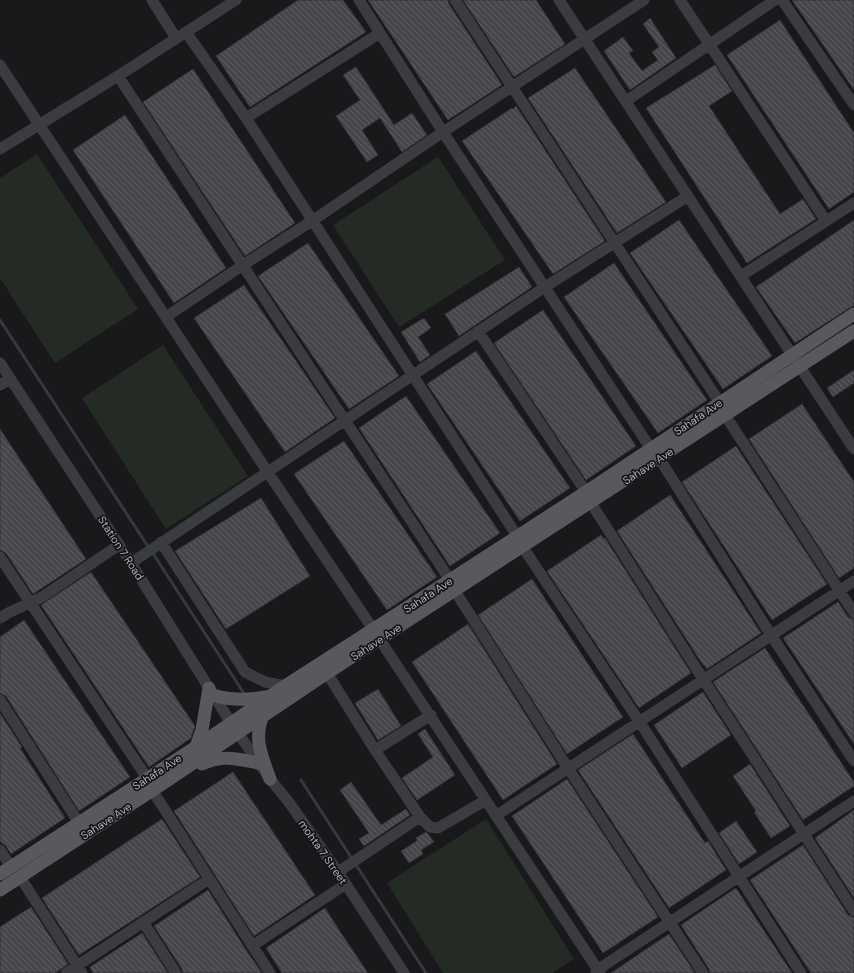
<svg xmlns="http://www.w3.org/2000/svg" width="854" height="973" font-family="'DM Sans',sans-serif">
<defs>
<pattern id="building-back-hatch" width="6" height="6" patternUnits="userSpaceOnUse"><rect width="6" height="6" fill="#47474b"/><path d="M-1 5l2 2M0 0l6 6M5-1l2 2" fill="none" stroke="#5f5f63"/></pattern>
</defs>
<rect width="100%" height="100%" fill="#19191b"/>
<path fill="#242b25" d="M37,154L138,309L55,363L0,278V178Z
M438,157L505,260L399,327L333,225Z
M163,345L248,476L166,529L82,398Z
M486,819L574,959L552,973H443L387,883Z"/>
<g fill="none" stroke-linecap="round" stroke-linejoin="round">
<path stroke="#333a40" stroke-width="3" d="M0,320L149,548
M152,552L245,695
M301,780L426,973"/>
</g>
<path fill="url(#building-back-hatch)" stroke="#343437" d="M298,0H343L366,32L250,107L216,56Z
M368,0H448L449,4L502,85L448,120Z
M463,0H536L565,44L514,77Z
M792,0H854V90L837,65Z
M650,18L676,58L630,90L604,51L623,37L633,51L629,53L642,71L658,60L652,52L659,47L643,24Z
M780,20L854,133V192L829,209L727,55Z
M715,65L732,91L709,106L780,214L803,199L816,219L747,263L646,108Z
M356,67L394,125L412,113L427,135L402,152L380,118L362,130L378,155L367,162L336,116L360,100L343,75Z
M575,68L666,202L617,233L528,98Z
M193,69L295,223L245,256L143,102Z
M516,106L605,241L553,274L462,141L512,108L513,109Z
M125,115L226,268L174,303L73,150Z
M679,220L772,356L723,389L630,253Z
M854,220V305L795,343L756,287Z
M308,243L399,376L349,409L258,276Z
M614,263L707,400L658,433L564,297Z
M519,267L532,287L459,336L445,314Z
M244,285L335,418L285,452L194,318Z
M543,310L636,446L586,480L494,343Z
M424,318L431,328L418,337L430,355L420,362L401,332Z
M476,351L570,488L520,521L427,384Z
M854,370V383L833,397L827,388Z
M406,396L500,533L450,566L359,428Z
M802,404L854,482V568L839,578L749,439Z
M0,429L86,559L33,594L6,553L0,550Z
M344,441L437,577L387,610L294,474Z
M736,446L827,584L772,620L682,482Z
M670,495L761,633L707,669L704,665H703L617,531Z
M261,498L310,576L226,629L175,551Z
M601,535L604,539L605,538L691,673L639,708L547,571Z
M91,572L195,726L191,738L149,767L41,605Z
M532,579L623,717L567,754L478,615Z
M838,602L848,617L854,620V744L783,638Z
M24,620L130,777L79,811L6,696L0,693V637Z
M468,624L557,764L503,800L412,662Z
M765,648L854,782V786L803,820L713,682Z
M378,689L401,726L378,740L355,703Z
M703,692L731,735L682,768L654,725Z
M0,713L22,747L20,748L65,818L11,854L6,846L0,841Z
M425,729L455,775L417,800L402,778L433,757L418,734Z
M633,734L705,843L708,841L726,870L669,908L578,770Z
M750,764L790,826L771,838L754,812L756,811L733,776Z
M233,772L315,895L254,936L174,811Z
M567,779L658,917L603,953L512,816Z
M351,782L381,825L406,809L410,815L364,846L359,839L369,833L340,790Z
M854,810V898L815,838Z
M162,819L200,877L79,955L42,898Z
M736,821L757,852L739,864L719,833Z
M426,832L428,834L434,842L421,850L423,854L409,863L401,851L417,841L416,838Z
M803,845L848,915L854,918V973H811L750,880Z
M736,888L749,908L792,973H710L709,969L681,925Z
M208,890L246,950L262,973H183L182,969L154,926Z
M31,907L68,964L55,973H0V927Z
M325,908L341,933L368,973H282L266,948Z
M142,933L168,973H93L90,967Z
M669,934L695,973H611L642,952Z"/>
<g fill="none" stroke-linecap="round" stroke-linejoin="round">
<path stroke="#3b3c40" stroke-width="11" d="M152,0L176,38
M359,0L443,132L651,449
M455,0L720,403
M559,0L854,449
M680,0L826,221
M782,0L854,105
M186,32L246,118L517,536
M0,65L267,471L373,629
M118,76L450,580
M626,101L775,0
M246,118L380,33
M0,149L118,76L236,0
M741,276L854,203
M166,317L243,265L312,221L443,132L644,0
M478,331L586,492
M0,363L131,563L231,723L270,779L288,801L338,872L404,973
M0,385L10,379
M725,415L854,613
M659,458L771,635L854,761
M591,503L703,679L854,911
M161,542L245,672L265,682L291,687
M522,546L639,721L801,973
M0,557L147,778
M131,563L545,287L688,196
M455,591L568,768L703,973
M0,618L8,613L42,597L119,545
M380,640L600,973
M327,673L375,750L420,817
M0,700L79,823
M375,750L431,715
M152,790L270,973
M497,815L854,581
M0,850L11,867
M338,872L420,817L430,827L438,828L486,800
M20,877L82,973
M143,922L176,973
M252,946L346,884
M66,973L209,879
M596,973L597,970L854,801"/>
<path stroke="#57595e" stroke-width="13" d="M213,695C231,701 248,700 266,697
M263,715C253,739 262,756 270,779
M196,747L202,730L209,688
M202,764C223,754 237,759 259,763
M0,874L196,747L285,686L450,580L586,492L854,314
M0,890L168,780L327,673L854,331"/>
</g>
<g text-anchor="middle" stroke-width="3.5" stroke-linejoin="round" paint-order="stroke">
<g font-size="11" fill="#adb1b9" stroke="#141416">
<text transform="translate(698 417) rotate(-34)" y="4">Sahafa Ave</text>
<text transform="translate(648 466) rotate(-33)" y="4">Sahave Ave</text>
<text transform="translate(121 548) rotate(57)" y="4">Station 7 Road</text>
<text transform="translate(428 595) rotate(-33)" y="4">Sahafa Ave</text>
<text transform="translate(376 642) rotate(-33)" y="4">Sahave Ave</text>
<text transform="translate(157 772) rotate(-33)" y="4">Sahafa Ave</text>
<text transform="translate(106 821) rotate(-33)" y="4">Sahave Ave</text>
<text transform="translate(323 852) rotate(55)" y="4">mohta 7 Street</text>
</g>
</g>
</svg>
